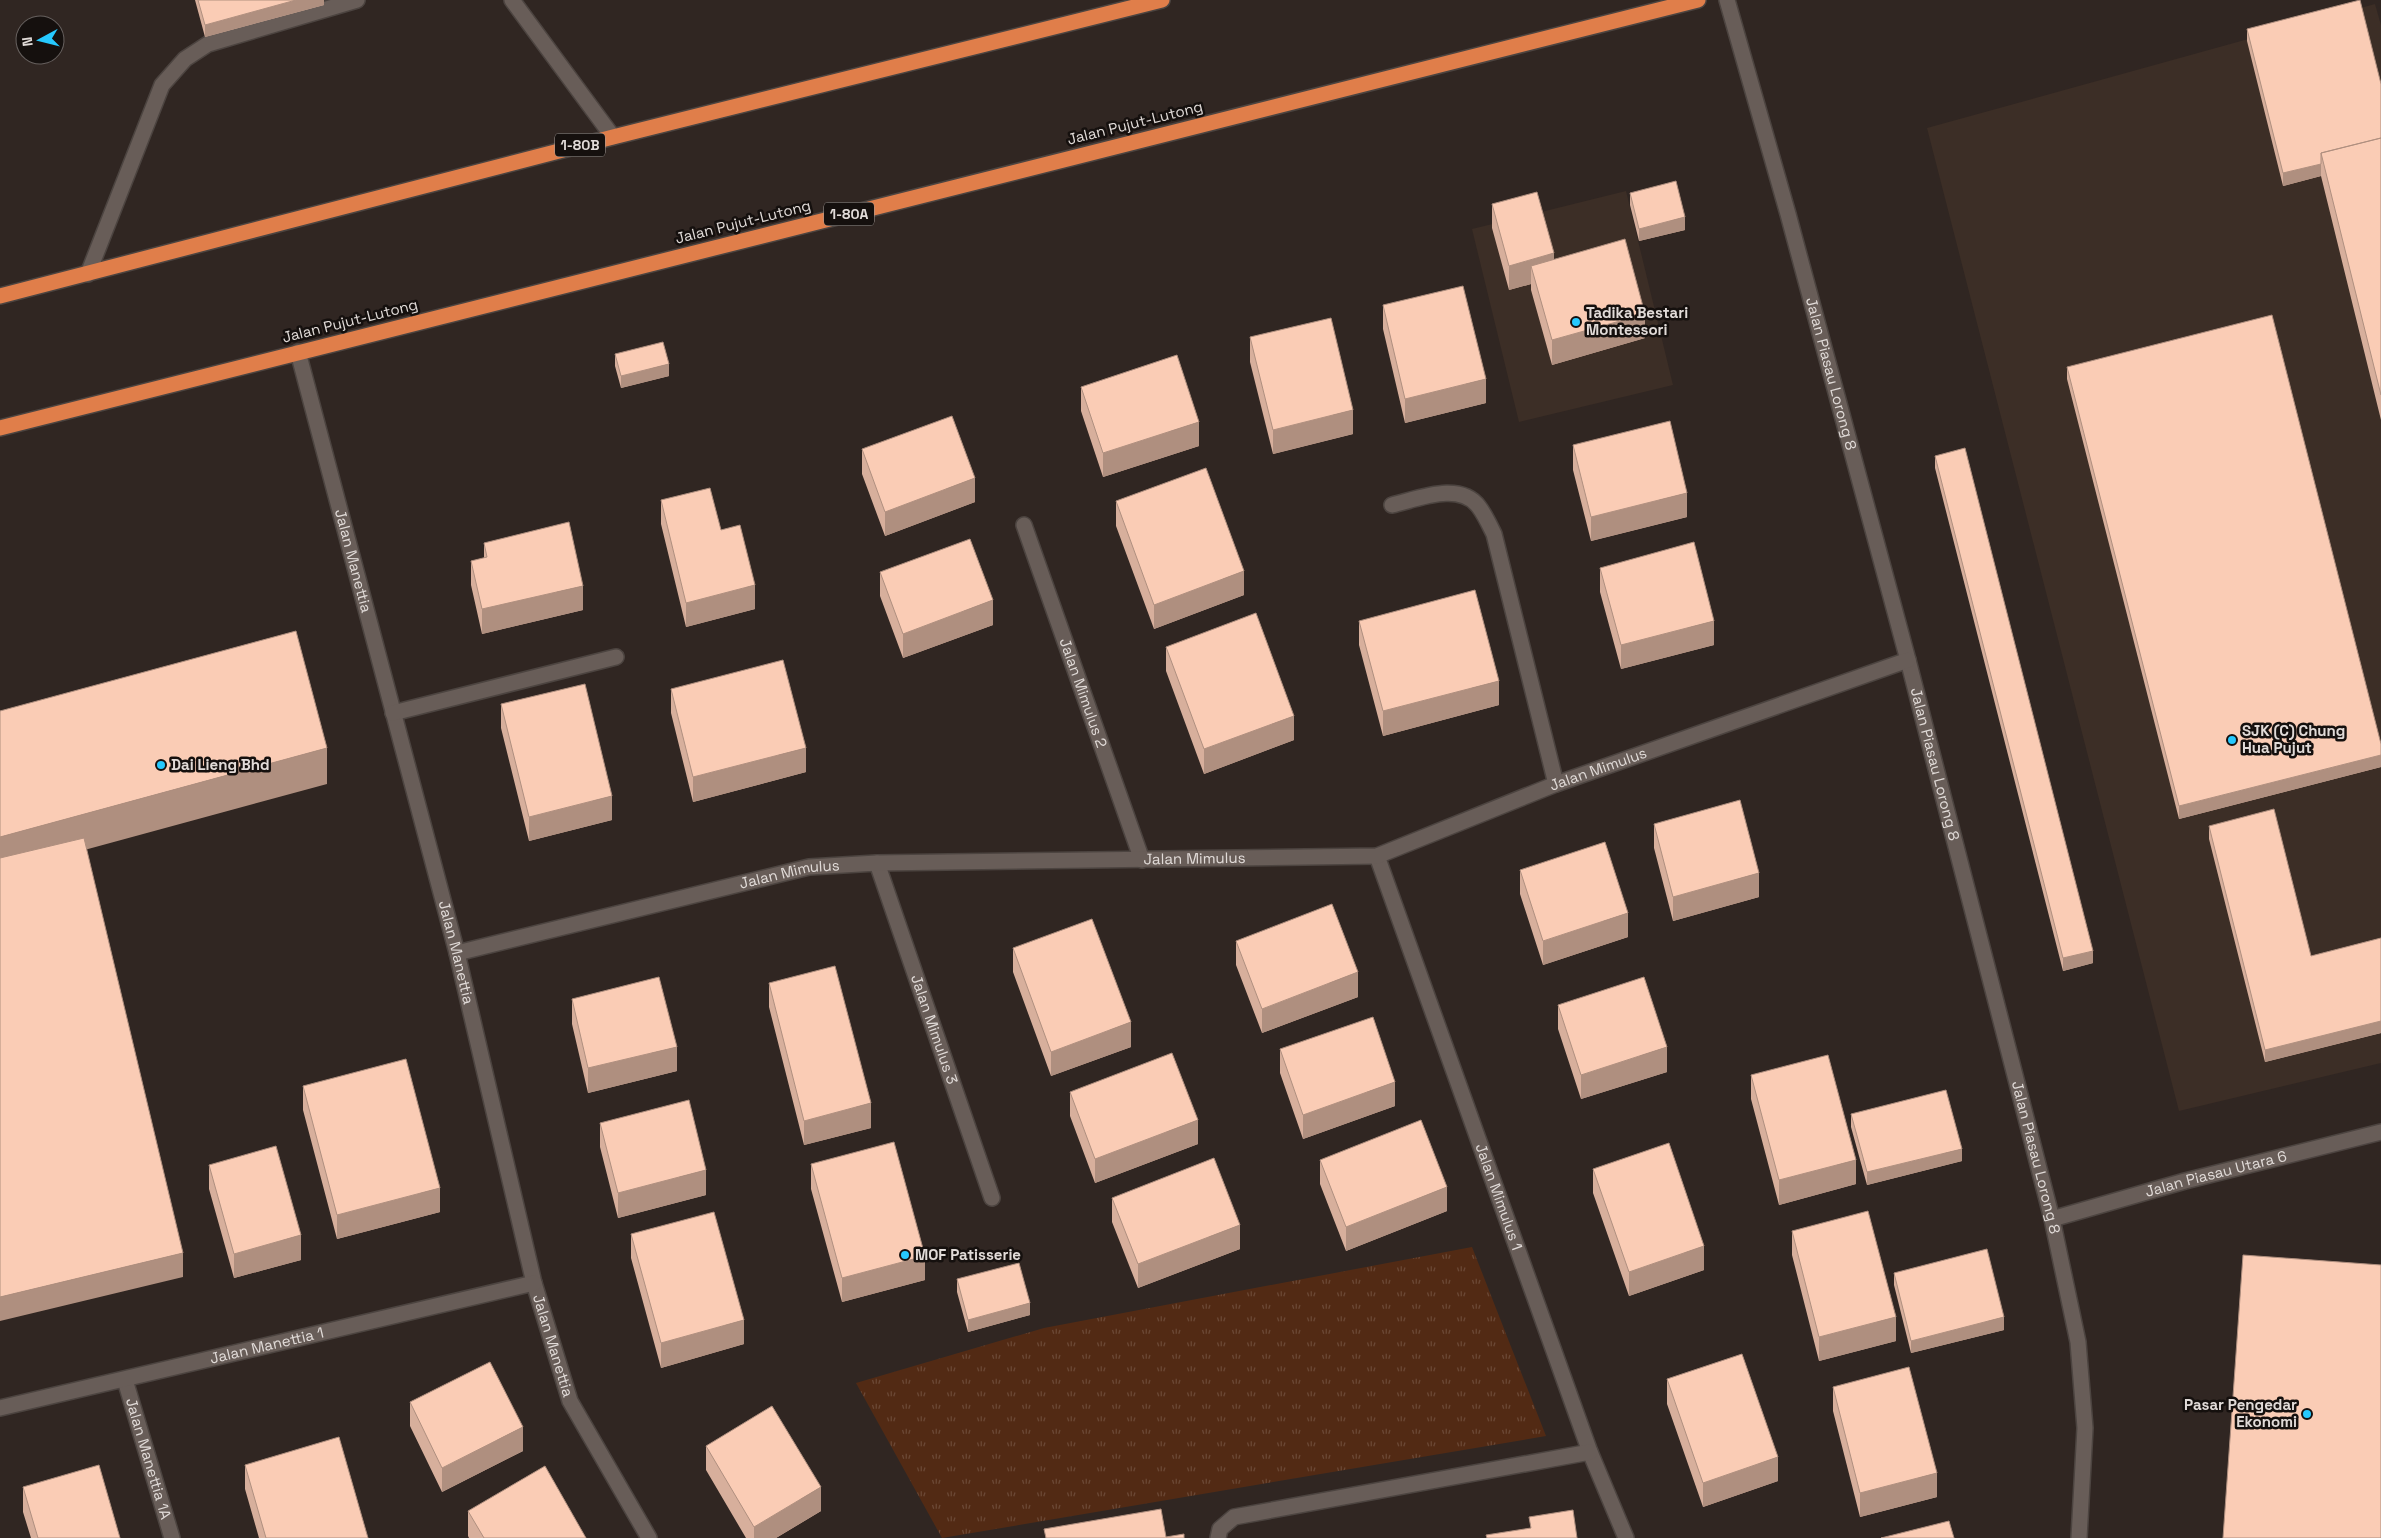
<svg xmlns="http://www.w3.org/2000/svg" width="2381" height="1538" font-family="'Space Grotesk',sans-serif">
<defs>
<pattern id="grass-tufts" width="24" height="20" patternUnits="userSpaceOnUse" patternTransform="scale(1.25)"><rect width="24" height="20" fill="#522a14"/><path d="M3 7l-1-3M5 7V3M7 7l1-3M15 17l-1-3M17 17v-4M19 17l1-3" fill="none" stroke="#6b4835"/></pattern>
</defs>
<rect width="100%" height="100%" fill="#302622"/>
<path fill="#3c2e26" d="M2375,4L2381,25V1063L2179,1111L1927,128Z
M1626,191L1673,385L1519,422L1472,229Z"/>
<path fill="url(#grass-tufts)" d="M1472,1247L1546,1436L942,1538L856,1383L1044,1328Z"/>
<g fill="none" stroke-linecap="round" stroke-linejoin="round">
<g stroke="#4c4440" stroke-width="18">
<g id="minor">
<path d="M512,0L613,137"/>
<path id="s1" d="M1727,0L1788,214L1908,660L2052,1219L2078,1342L2085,1428L2079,1538"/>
<path d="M88,274L162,85L185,59L208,44L357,0"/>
<path id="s2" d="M298,352L457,953L534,1283L570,1401L649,1538"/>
<path d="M1392,505C1418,499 1460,481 1479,507C1485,515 1490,526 1494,534L1556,784"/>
<path id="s3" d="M1024,525L1142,860"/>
<path d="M393,713L616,657"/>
<path id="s4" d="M1377,856L1590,1452L1626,1538"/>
<path id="s5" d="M877,863L992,1198"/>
<path id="s6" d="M457,953L809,867L877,863L1377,856L1556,784L1908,660"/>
<path id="s7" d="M2052,1219L2185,1181L2381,1132"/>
<path id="s8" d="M125,1380L172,1538"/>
<path id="s9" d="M0,1408L534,1283"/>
<path d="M1218,1538L1220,1529L1234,1517L1590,1452"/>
</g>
</g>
<g stroke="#4c4440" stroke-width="18">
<path id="highway" d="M0,296L613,137L1162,0
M0,428L1698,0"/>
</g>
<use href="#minor" stroke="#685d58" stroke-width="15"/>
<use href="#highway" stroke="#e07e4a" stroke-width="15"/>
</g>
<path fill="#d7af9c" d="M195,0H324V5L205,37Z
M2247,29L2381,84V420L2321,176L2283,186L2247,41Z
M1630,193L1685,230L1639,241L1630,205Z
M1492,204L1554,259L1645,338L1552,365L1531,290V284L1509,290L1492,228Z
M1383,305L1486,403L1405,423L1383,329Z
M1250,337L1353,434L1273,454L1250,362Z
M615,354L669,376L621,388L615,366Z
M2067,367L2381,744V767L2179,819L2067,379Z
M1081,387L1199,446L1103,477L1081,411Z
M1573,445L1687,517L1591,541L1573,470Z
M862,449L975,502L885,536L862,474Z
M1935,456L2093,963L2063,971L1935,468Z
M661,500L721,530L755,609L686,627L661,524Z
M1116,501L1244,595L1154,629L1116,526Z
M484,543L583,610L482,634L471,585V561L484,558Z
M1600,568L1714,645L1621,669L1600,592Z
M880,572L993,625L903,658L880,596Z
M1359,621L1499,705L1383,736L1359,645Z
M1166,647L1294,740L1204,774L1166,671Z
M671,689L806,772L693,802L671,713Z
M501,704L612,820L529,841L501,728Z
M1654,824L1759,897L1673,921L1654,848Z
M2209,826L2311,956L2381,938V1033L2265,1062L2209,839Z
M1520,870L1628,937L1543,965L1520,894Z
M1236,941L1358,997L1262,1033L1236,965Z
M1013,948L1131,1047L1051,1076L1013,972Z
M769,983L871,1128L804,1145L769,1007Z
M572,999L677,1071L588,1093L572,1024Z
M1558,1005L1667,1072L1581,1099L1558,1029Z
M1280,1049L1395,1106L1303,1139L1280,1073Z
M1751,1075L1856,1184L1779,1205L1751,1099Z
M303,1086L440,1212L337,1239L303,1110Z
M1070,1092L1198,1144L1095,1183L1070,1116Z
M1851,1114L1962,1161L1867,1185L1851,1127Z
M600,1123L706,1195L618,1218L600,1147Z
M1320,1160L1447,1211L1346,1251L1320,1184Z
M811,1164L925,1280L842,1302L811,1189Z
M209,1165L301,1260L234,1278L209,1189Z
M1593,1169L1704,1270L1629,1296L1593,1193Z
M1112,1198L1240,1249L1138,1288L1112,1222Z
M1792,1231L1896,1341L1819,1361L1792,1255Z
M631,1234L744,1344L661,1368L631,1258Z
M1894,1273L2004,1330L1911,1353L1894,1285Z
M957,1279L1030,1315L968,1332L957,1292Z
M1667,1379L1778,1481L1703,1507L1667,1404Z
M1833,1387L1937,1497L1860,1517L1833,1411Z
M410,1402L523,1451L442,1492L410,1426Z
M706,1446L821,1511L776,1538H746L706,1470Z
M245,1465L368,1538H259L245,1489Z
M23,1487L120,1538H31L23,1512Z
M468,1511L586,1538H469L468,1536Z"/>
<path fill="#af8f7f" d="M296,0H324V5L205,37V25Z
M2321,164V176L2283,186V173Z
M1685,217V230L1639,241V229Z
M1554,253V277L1531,266V284L1509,290V266Z
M1645,314V338L1552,365V340Z
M669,364V376L621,388V376Z
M1486,379V403L1405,423V399Z
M1353,410V434L1273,454V430Z
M1199,422V446L1103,477V453Z
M975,478V502L885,536V512Z
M1687,493V517L1591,541V517Z
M1244,571V595L1154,629V605Z
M755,585V609L686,627V603Z
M583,586V610L482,634V609Z
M993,600V625L903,658V634Z
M1714,621V645L1621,669V645Z
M1499,681V705L1383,736V711Z
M1294,716V740L1204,774V749Z
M327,748V784L0,873V837Z
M806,748V772L693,802V777Z
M2381,755V767L2179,819V806Z
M612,796V820L529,841V817Z
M1759,873V897L1673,921V897Z
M1628,913V937L1543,965V941Z
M2093,951V963L2063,971V958Z
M1358,972V997L1262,1033V1009Z
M2381,1021V1033L2265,1062V1050Z
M1131,1022V1047L1051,1076V1052Z
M677,1047V1071L588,1093V1068Z
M1667,1047V1072L1581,1099V1075Z
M1395,1082V1106L1303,1139V1115Z
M871,1103V1128L804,1145V1121Z
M1198,1120V1144L1095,1183V1159Z
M1962,1149V1161L1867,1185V1172Z
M1856,1160V1184L1779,1205V1180Z
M706,1170V1195L618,1218V1193Z
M1447,1187V1211L1346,1251V1227Z
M440,1188V1212L337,1239V1215Z
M1240,1225V1249L1138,1288V1264Z
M301,1235V1260L234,1278V1254Z
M1704,1246V1270L1629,1296V1272Z
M183,1253V1277L0,1321V1297Z
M925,1256V1280L842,1302V1278Z
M1030,1303V1315L968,1332V1320Z
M1896,1317V1341L1819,1361V1337Z
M2004,1317V1330L1911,1353V1341Z
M744,1320V1344L661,1368V1343Z
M523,1427V1451L442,1492V1468Z
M1778,1457V1481L1703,1507V1483Z
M1937,1473V1497L1860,1517V1493Z
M821,1487V1511L776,1538H754V1527Z"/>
<path fill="#faccb5" stroke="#af8f7f" d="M198,0H296L205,25Z
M2360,0L2381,84V138L2321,153V164L2283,173L2247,29Z
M2381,138V395L2321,153Z
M1676,181L1685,217L1639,229L1630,193Z
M1537,192L1554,253L1509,266L1492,204Z
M1625,239L1645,314L1552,340L1531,266Z
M1463,286L1486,379L1405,399L1383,305Z
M2272,315L2381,744V755L2179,806L2067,367Z
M1331,318L1353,410L1273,430L1250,337Z
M663,342L669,364L621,376L615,354Z
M1177,355L1199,422L1103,453L1081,387Z
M952,416L975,478L885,512L862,449Z
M1670,421L1687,493L1591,517L1573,445Z
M1965,448L2093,951L2063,958L1935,456Z
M1206,468L1244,571L1154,605L1116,501Z
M710,488L721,530L740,525L755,585L686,603L661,500Z
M569,522L583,586L482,609L471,561L487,557L484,543Z
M970,539L993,600L903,634L880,572Z
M1694,542L1714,621L1621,645L1600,568Z
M1475,590L1499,681L1383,711L1359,621Z
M1256,613L1294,716L1204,749L1166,647Z
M296,631L327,748L0,837V711Z
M783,660L806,748L693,777L671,689Z
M585,684L612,796L529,817L501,704Z
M1740,800L1759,873L1673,897L1654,824Z
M2274,809L2311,956L2381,938V1021L2265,1050L2209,826Z
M84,838L183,1253L0,1297V858Z
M1605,842L1628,913L1543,941L1520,870Z
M1332,904L1358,972L1262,1009L1236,941Z
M1092,919L1131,1022L1051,1052L1013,948Z
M835,966L871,1103L804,1121L769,983Z
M659,977L677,1047L588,1068L572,999Z
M1644,977L1667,1047L1581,1075L1558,1005Z
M1373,1017L1395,1082L1303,1115L1280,1049Z
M1172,1053L1198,1120L1095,1159L1070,1092Z
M1828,1055L1856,1160L1779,1180L1751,1075Z
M406,1059L440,1188L337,1215L303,1086Z
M1946,1090L1962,1149L1867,1172L1851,1114Z
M689,1100L706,1170L618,1193L600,1123Z
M1421,1120L1447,1187L1346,1227L1320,1160Z
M894,1142L925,1256L842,1278L811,1164Z
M1669,1143L1704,1246L1629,1272L1593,1169Z
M276,1146L301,1235L234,1254L209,1165Z
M1214,1158L1240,1225L1138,1264L1112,1198Z
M1868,1211L1896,1317L1819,1337L1792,1231Z
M714,1212L744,1320L661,1343L631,1234Z
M1987,1249L2004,1317L1911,1341L1894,1273Z
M2243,1255L2381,1265V1538H2223Z
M1019,1263L1030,1303L968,1320L957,1279Z
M1742,1354L1778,1457L1703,1483L1667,1379Z
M490,1362L523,1427L442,1468L410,1402Z
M1909,1367L1937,1473L1860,1493L1833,1387Z
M772,1406L821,1487L754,1527L706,1446Z
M339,1437L368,1538H266L245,1465Z
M99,1465L120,1538H38L23,1487Z
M545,1466L586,1538H484L468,1511Z
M1161,1509L1166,1537L1184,1534V1538H1046L1044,1529Z
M1573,1510L1577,1538H1487L1486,1535L1531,1528L1529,1517Z
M1949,1521L1954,1538H1881Z"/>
<g fill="#26c9fe" stroke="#15100e" stroke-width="2">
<circle cx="1576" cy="322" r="5"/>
<circle cx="2232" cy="740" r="5"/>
<circle cx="161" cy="765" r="5"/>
<circle cx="905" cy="1255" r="5"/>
<circle cx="2307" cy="1414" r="5"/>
</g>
<g text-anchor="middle" stroke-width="5" stroke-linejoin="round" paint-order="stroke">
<g fill="#15100e" stroke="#a49e9b" stroke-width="1">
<rect x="555" y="133.5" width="50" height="23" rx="4"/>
<rect x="824" y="202.5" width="50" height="23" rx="4"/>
</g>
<g font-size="14" font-weight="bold" fill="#e1dbd8">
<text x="580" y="150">1-80B</text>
<text x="849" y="219">1-80A</text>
</g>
<g font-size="15" fill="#e1dbd8" stroke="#15100e">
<text transform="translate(1135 123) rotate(-14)" y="5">Jalan Pujut-Lutong</text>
<text transform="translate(743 222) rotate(-14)" y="5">Jalan Pujut-Lutong</text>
<text transform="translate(350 321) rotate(-14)" y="5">Jalan Pujut-Lutong</text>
<text dy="5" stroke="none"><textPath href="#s1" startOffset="388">Jalan Piasau Lorong 8</textPath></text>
<text dy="5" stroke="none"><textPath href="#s2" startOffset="216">Jalan Manettia</textPath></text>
<text dy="5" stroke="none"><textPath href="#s3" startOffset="178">Jalan Mimulus 2</textPath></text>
<text dy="5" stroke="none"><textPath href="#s1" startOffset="792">Jalan Piasau Lorong 8</textPath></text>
<text dy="5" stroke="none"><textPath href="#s6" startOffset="1168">Jalan Mimulus</textPath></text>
<text dy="5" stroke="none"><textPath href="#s6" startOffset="748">Jalan Mimulus</textPath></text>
<text dy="5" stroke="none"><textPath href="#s6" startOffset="342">Jalan Mimulus</textPath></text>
<text dy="5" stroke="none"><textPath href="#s2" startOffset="621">Jalan Manettia</textPath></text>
<text dy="5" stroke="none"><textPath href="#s5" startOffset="176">Jalan Mimulus 3</textPath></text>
<text dy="5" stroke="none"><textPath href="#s1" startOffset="1198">Jalan Piasau Lorong 8</textPath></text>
<text dy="5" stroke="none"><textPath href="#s7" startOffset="170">Jalan Piasau Utara 6</textPath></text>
<text dy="5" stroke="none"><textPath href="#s4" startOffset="362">Jalan Mimulus 1</textPath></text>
<text dy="5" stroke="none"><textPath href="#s9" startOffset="274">Jalan Manettia 1</textPath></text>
<text dy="5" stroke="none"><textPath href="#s2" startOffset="1026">Jalan Manettia</textPath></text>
<text dy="5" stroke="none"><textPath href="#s8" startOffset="82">Jalan Manettia 1A</textPath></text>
</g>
<g font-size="15" font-weight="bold" fill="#e1dbd8" stroke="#15100e" text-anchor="start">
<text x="1586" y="318">Tadika Bestari<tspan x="1586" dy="17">Montessori</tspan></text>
<text x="2242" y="736">SJK (C) Chung<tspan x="2242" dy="17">Hua Pujut</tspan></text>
<text x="171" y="770">Dai Lieng Bhd</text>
<text x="915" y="1260">MOF Patisserie</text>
<text x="2297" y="1410" text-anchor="end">Pasar Pengedar<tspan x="2297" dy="17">Ekonomi</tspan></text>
</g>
</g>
<g transform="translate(40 40) rotate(263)"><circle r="24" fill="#15100e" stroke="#67615f"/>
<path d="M0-4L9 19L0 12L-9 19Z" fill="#26c9fe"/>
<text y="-8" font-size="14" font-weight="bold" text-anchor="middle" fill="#e1dbd8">N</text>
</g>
</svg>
